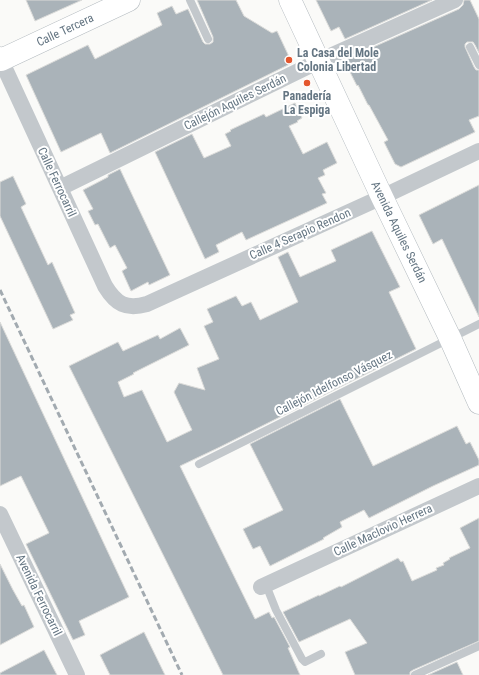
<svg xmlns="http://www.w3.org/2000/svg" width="479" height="675" font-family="'Roboto Condensed',sans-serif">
<rect width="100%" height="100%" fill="#fafaf8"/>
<path fill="#aab3b9" stroke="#dcdcda" d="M26,0H82L35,21Z
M197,0H236L244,16L272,33L277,31L292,63L110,153L101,133L61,152L26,75L88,45L95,59L162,25L157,13L172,6L176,14L188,9L203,42L205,44H210L213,42V37Z
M316,0H432L345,39L339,27L331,31Z
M464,0H470L479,19V53L475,45L473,42H467L465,44V47L474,67L476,70H479V116L469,120L475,132L401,167L395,164L384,142L388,140L369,105H368L358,85L357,86L344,60L459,9L463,5Z
M295,103L302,118L297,121L298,122L289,126L303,154L327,142L337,163L323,170L325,175L318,178L326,193L322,194L327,203L246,240L242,232L216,245L219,252L205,259L155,152L192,134L204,158L231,146L225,134L231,131L230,130L264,114L266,117Z
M120,169L170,275L149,285L148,282L131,291L122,271L127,268L115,245L110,248L98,224L95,225L88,211L93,209L83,190L108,177V175Z
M13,176L26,204L21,207L48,265L52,262L75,313L70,315L73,320L53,329L0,216V182Z
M479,185V317L442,239L433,244L419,215Z
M372,231L400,287L389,292L416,349L220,447L180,466L255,619L269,612L272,618L274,617L290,647L288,648L300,675H223L69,366L118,342L123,351L158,335L160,339L180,328L189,345L133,373L134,374L118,382L124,397L142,390L167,442L192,430L174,392L179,383L205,390L197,368L219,359L204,326L213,322L207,309L236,296L242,306L251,302L260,320L298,302L278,257L288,252L300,277L336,261L331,250Z
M0,322L129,597L79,621L85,635L73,640L26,544L49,533L21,476L0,486Z
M340,399L373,466L457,426L466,444L470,442L479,460V465L433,486L369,518L364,510L340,522L342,527L323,538L324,539L270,566L260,546L253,549L243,529L283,510L250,444Z
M479,518V641L413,670L410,672V675H355L345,652L367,643L350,619L299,642L283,612L319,595V596L340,586L341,587L398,558L401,562L403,561L412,581L437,570L436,568L444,565L443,563L450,559L449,558L470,548L460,528Z
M0,564L13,590L22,606L24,605L34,627L0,645Z
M144,632L165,675H110L100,655Z
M44,650L57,675H0V673Z
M457,662L463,675H428Z"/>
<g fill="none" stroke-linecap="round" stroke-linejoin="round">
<g stroke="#b3babf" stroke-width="23">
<path id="secondary" d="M290,0L382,197L450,338L479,403
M0,58L1,60L129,0"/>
</g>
<path stroke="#c3c8cc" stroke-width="8" d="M190,0L208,39
M470,47L479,65
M199,464L479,324
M266,585L276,610L302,659L305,662L321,654
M415,675L479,646"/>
<path stroke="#c3c8cc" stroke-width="16" d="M1,60L105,286C116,304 126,310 147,304L382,197L479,151
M60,188L319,61L455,0
M0,514L77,675
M261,587L479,486"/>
<use href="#secondary" stroke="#fff" stroke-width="22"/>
<path stroke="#a2aab0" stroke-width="3" stroke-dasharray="6 3" stroke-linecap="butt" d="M0,290L182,675"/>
</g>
<g fill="#e4572e" stroke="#fff" stroke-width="1.5">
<circle cx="289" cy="60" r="4"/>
<circle cx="307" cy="83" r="4"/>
</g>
<g text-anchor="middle" stroke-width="4" stroke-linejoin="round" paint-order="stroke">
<g font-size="12" fill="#657683" stroke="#fff">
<text transform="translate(65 30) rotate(-25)" y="4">Calle Tercera</text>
<text transform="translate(235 102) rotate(-26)" y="4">Callejón Aquiles Serdán</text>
<text transform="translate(57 182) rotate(65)" y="4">Calle Ferrocarril</text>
<text transform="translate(399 232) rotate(64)" y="4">Avenida Aquiles Serdán</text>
<text transform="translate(300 234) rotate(-24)" y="4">Calle 4 Serapio Rendon</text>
<text transform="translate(334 383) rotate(-27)" y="4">Callejón Idelfonso Vásquez</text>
<text transform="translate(383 530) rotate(-25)" y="4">Calle Maclovio Herrera</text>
<text transform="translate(39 595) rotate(64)" y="4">Avenida Ferrocarril</text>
</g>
<g font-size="12" font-weight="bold" fill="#657683" stroke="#fff" text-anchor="start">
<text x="297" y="57">La Casa del Mole<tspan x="297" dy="14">Colonia Libertad</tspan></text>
<text x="307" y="100" text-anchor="middle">Panadería<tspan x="307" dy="14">La Espiga</tspan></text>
</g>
</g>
</svg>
